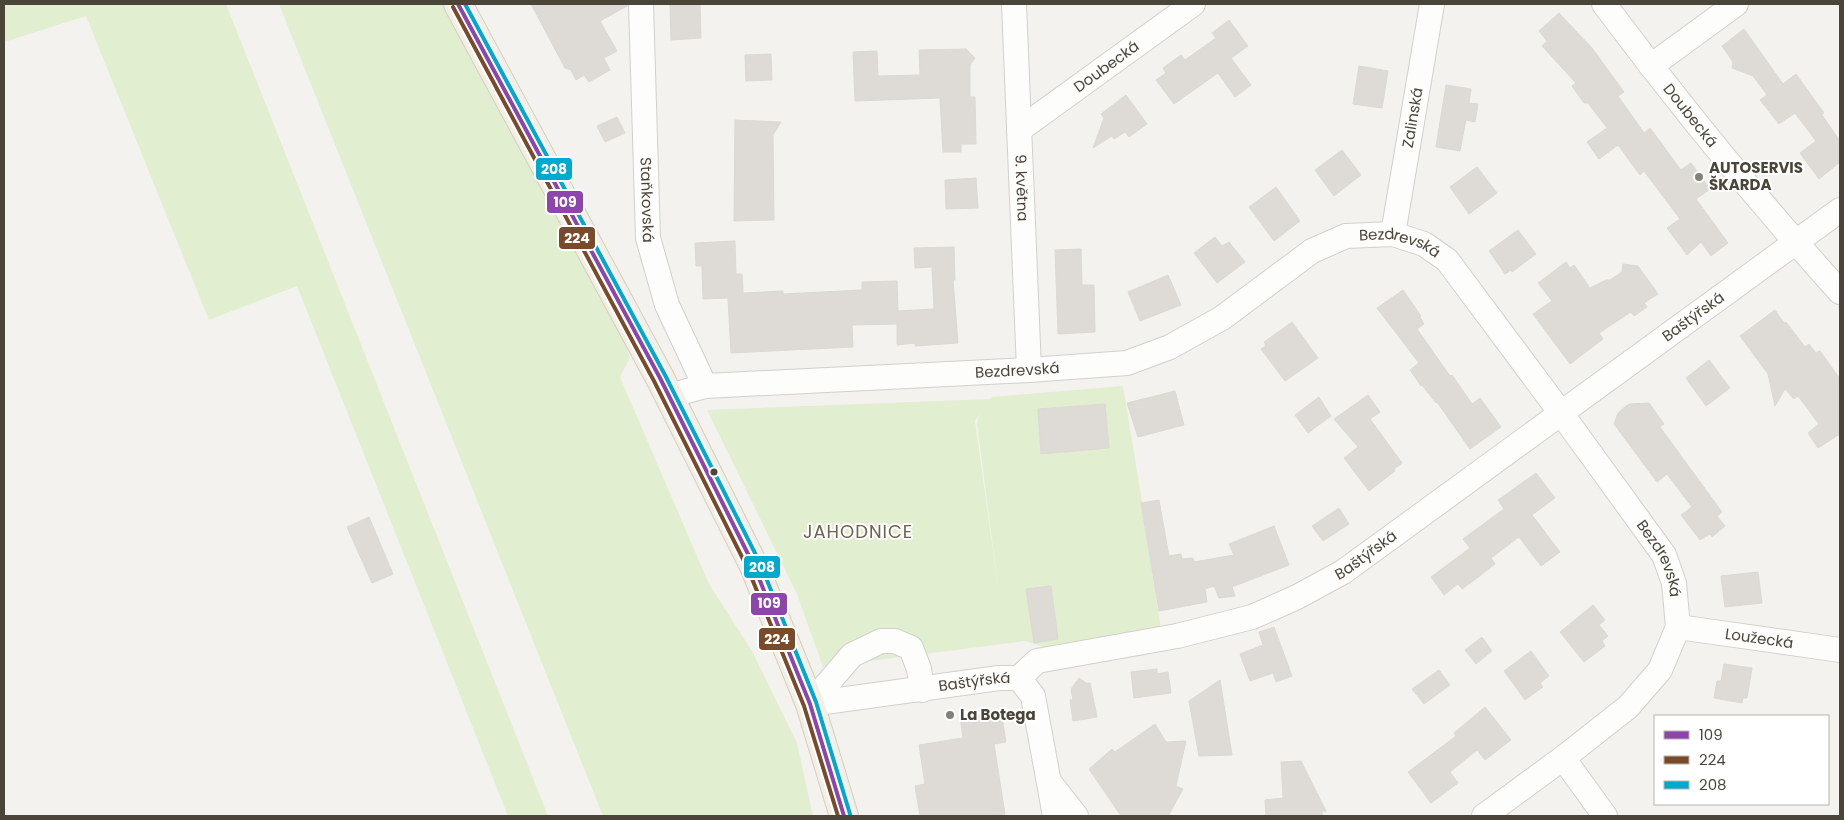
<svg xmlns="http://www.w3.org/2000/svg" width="1844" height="820" font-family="Poppins,sans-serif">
<rect width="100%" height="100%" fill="#f4f2ee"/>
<path fill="#e1eecf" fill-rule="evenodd" d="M4,4H226L548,816H508L297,286L209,320L86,16L4,42Z
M279,4H446L624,340L630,358L620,377L709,584L752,651L797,743L813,816H603Z
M1123,386L1142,502L1141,503L1161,628L1044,647L1025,641L823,667L797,594L707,410L990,399L992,397ZM980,414L977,423L999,594L975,421Z"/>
<path fill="#dedbd6" stroke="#dcd9d4" d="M531,4H627V6L600,21L617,51L604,58L610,70L589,82L584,75L576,80L571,70L565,68Z
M670,4H700L701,38L671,40Z
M1559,13L1592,48L1624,92L1618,96L1644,133L1650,128L1681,170L1691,163L1710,189L1696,199L1728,243L1711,256L1701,242L1687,255L1667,228L1680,219L1644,171L1640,175L1618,145L1599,159L1587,142L1607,128L1588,103H1584L1572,86L1576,83L1542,46L1547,41L1539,31Z
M1229,20L1248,46L1231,58L1251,85L1235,97L1218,73L1174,104L1156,80L1166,73L1163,68L1181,55L1185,60L1216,38L1212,33Z
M1744,29L1783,84L1796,74L1824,113L1822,115L1840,141V162L1819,179L1800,153L1816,141L1795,113L1779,124L1760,100L1767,95L1753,76L1732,68L1733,62L1722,46Z
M966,49L975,58L970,65V97H975L976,144H961V152H943L940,98L855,101L853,52L877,51L878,76L920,75L919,50Z
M771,54L772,80L746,81L745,55Z
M1359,66L1388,71L1382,108L1353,104Z
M1446,85L1471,89L1469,103L1478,104L1475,122L1466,120L1460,151L1436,147Z
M1126,95L1147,124L1129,137L1125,132L1114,139L1112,136L1093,148L1104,118L1101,114Z
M617,117L625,133L605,142L597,126Z
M735,120L781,122L773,135L774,220L734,221Z
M1342,150L1361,175L1334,196L1315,170Z
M1477,167L1497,193L1469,214L1450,187Z
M976,178L978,208L946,209L945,180Z
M1276,187L1300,221L1274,241L1249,207Z
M1518,230L1536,254L1512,272L1511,270L1505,274L1489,251Z
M1215,237L1222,246L1229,242L1245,262L1217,283L1194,253Z
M735,241L736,274H742L743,293L783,291V294L862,290V282L897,281L898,311L934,309L932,267L915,268L914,248L954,247L955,280H953L958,343L915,346V343L897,345V324L852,325L853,347L731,353L728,298L703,299L702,266H696L695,243Z
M1081,249L1082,285H1094L1095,332L1058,334L1055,250Z
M1566,262L1570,268L1574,265L1590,288L1606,280H1610L1622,272L1623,264L1638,266L1658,294L1644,303L1647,307L1634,316L1631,312L1599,333L1603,339L1570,364L1533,314L1552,301L1538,283Z
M1168,275L1181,305L1140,321L1128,292Z
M1403,290L1421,316L1420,317L1424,324L1417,329L1450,376L1452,375L1472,404L1480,398L1501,427L1470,449L1437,402L1436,403L1422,385L1421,386L1410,370L1419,363L1377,308Z
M1775,310L1784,323L1786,322L1805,347L1809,344L1816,353L1820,351L1840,379V434L1818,448L1808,433L1819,424L1798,396L1794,399L1785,389L1775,406L1768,374L1740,336Z
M1292,322L1318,358L1285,381L1261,349L1266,346L1264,342Z
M1709,360L1730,388L1706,406L1686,378Z
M1175,391L1184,425L1138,437L1127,403Z
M1368,395L1380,412L1370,419L1402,463L1394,469L1395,471L1369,491L1344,458L1358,447L1334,419Z
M1319,397L1331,416L1308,433L1295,415Z
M1649,403L1664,424L1660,427L1722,512L1717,516L1725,526L1712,537L1710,534L1700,540L1681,515L1692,507L1667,474L1657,482L1614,424L1618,413L1626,406L1630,404Z
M1105,404L1109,448L1041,454L1038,409Z
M1536,473L1555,498L1532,515L1560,552L1541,566L1519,537L1491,558L1495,564L1481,575L1462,589L1458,584L1444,595L1431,577L1470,548L1463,539L1504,509L1498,500Z
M1159,500L1169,556L1181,554L1182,559L1193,558L1194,562L1234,555L1229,544L1274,526L1289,565L1232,587L1235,596L1219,598L1214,586L1205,589L1207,602L1159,611L1141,503Z
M1339,508L1349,524L1323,541L1312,526Z
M369,517L393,574L372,583L347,527Z
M1758,572L1762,603L1725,607L1721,576Z
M1051,586L1058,639L1034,643L1026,589Z
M1593,605L1605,620L1599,625L1608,636L1602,641L1605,646L1584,662L1560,632Z
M1274,627L1292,676L1276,682L1273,673L1250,681L1240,654L1263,645L1259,632Z
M1482,637L1492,651L1476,664L1465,650Z
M1531,651L1549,676L1540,683L1543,687L1525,700L1504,671Z
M1724,664L1752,668L1747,698H1743L1742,703L1714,698L1717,681H1721Z
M1157,669V674L1168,672L1171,693L1134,698L1131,672Z
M1439,670L1450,685L1424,704L1412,689Z
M1079,678L1086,683H1090L1097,717L1073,721L1070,700H1073L1071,689Z
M1220,680L1232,755L1199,756L1189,701Z
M1485,707L1511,740L1485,760L1477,750L1450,772L1458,783L1431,803L1408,772L1456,736L1454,733Z
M1001,712L1006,742L994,744L1005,814L990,816H920L915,786L925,784L919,745L963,738L960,717Z
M1155,724L1166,742L1186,741L1176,786L1183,789L1168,816H1121L1089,769L1112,749L1115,752Z
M1301,761L1326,811H1322V816H1266L1265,800L1283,798L1281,762Z"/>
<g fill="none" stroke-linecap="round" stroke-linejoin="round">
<g stroke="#d2d0cb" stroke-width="26">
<g id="minor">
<path id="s1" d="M641,4L648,238L667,305L705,386"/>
<path id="s2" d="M1014,4L1029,370"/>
<path id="s3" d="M1604,4C1678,103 1757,200 1840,292"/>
<path d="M1651,66L1736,4"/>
<path id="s4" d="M1019,130L1193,4"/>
<path id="s5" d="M1393,234L1432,4"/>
<path id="s6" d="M669,396L705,386L1029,370L1127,363L1170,347L1222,318L1312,251L1346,236L1393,234L1424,244L1447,260L1561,413L1664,555L1674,583L1678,627L1660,670L1628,707L1563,758L1484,816"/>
<path id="s7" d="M1678,627L1840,650"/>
<path d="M1019,678L1033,696L1055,816"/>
<path id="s8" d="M810,704L999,678H1019L1037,661L1177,636L1252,617L1297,597L1343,572L1840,210"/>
<path d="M810,704L852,655L881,641H895L911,648L919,669L922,690"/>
<path d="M1563,758L1605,816"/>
<path d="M1050,783L1076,816"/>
</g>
</g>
<g stroke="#d6cebb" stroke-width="30">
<path id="major" d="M458,4L660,378L754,566L810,704L844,816"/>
</g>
<use href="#minor" stroke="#fdfdfc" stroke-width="24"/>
<use href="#major" stroke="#f2efe6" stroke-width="28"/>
<g stroke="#fff" stroke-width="8">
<path id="bus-1" d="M458,4L660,378L754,566L810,704L844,816"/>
</g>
<g stroke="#fff" stroke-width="8">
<path id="bus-2" d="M453,7L654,381L748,569L804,706L838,816"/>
</g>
<g stroke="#fff" stroke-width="8">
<path id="bus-3" d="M465,4L665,375L760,563L816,702L850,814"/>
</g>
<use href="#bus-1" stroke="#8e44ad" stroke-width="4"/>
<use href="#bus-2" stroke="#7a4b2a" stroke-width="4"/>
<use href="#bus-3" stroke="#00a9ce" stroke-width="4"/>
</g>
<g fill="#868178" stroke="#fff" stroke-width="2">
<circle cx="1699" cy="177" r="5"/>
<circle cx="950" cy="715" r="5"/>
</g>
<circle fill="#4b4439" stroke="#fff" stroke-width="2" cx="714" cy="472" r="4.5"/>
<g text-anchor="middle" stroke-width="4" stroke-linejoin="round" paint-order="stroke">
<g font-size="15" fill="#4b4439" stroke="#fff">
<text dy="5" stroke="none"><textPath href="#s4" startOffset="108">Doubecká</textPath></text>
<text dy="5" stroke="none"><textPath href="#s3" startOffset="141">Doubecká</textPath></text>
<text dy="5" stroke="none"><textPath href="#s5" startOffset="118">Zalinská</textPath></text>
<text dy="5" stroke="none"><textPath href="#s2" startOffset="184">9. května</textPath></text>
<text dy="5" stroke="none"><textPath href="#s1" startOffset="196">Staňkovská</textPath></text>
<text dy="5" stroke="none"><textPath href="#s6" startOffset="770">Bezdrevská</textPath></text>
<text dy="5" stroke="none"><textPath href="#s8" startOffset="990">Baštýřská</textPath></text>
<text dy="5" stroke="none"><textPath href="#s6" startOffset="350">Bezdrevská</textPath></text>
<text dy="5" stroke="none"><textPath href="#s8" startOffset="585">Baštýřská</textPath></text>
<text dy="5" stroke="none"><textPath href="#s6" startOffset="1190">Bezdrevská</textPath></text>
<text dy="5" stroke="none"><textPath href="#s7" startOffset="82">Loužecká</textPath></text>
<text dy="5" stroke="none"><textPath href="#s8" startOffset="166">Baštýřská</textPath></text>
</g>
<g font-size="15" font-weight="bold" fill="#4b4439" stroke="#fff" text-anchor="start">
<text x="1709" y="173">AUTOSERVIS<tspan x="1709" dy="17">ŠKARDA</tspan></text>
<text x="960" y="720">La Botega</text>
</g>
<g font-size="18" letter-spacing="1" fill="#6e6250" stroke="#fff">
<text x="858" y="538">JAHODNICE</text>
</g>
</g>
<g stroke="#fff" stroke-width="2">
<rect x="535" y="157" width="38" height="24" rx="5" fill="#00a9ce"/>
<rect x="546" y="190" width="38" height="24" rx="5" fill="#8e44ad"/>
<rect x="558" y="226" width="38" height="24" rx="5" fill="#7a4b2a"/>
<rect x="743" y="555" width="38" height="24" rx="5" fill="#00a9ce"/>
<rect x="750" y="592" width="38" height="24" rx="5" fill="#8e44ad"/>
<rect x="758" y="627" width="38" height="24" rx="5" fill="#7a4b2a"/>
</g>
<g font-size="14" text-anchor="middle" font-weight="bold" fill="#fff">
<text x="554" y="174">208</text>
<text x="565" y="207">109</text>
<text x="577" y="243">224</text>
<text x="762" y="572">208</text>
<text x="769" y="608">109</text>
<text x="777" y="644">224</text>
</g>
<rect width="1844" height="820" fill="none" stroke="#4b4439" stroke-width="10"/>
<rect x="1654" y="715" width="175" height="90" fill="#ffffff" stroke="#b7b4b0"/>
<rect x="1664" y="731" width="25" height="8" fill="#8e44ad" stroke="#b7b4b0"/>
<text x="1699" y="740" font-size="15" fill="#4b4439">109</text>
<rect x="1664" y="756" width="25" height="8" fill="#7a4b2a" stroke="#b7b4b0"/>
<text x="1699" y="765" font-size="15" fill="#4b4439">224</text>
<rect x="1664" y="781" width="25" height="8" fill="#00a9ce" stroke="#b7b4b0"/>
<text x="1699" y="790" font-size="15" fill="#4b4439">208</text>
</svg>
